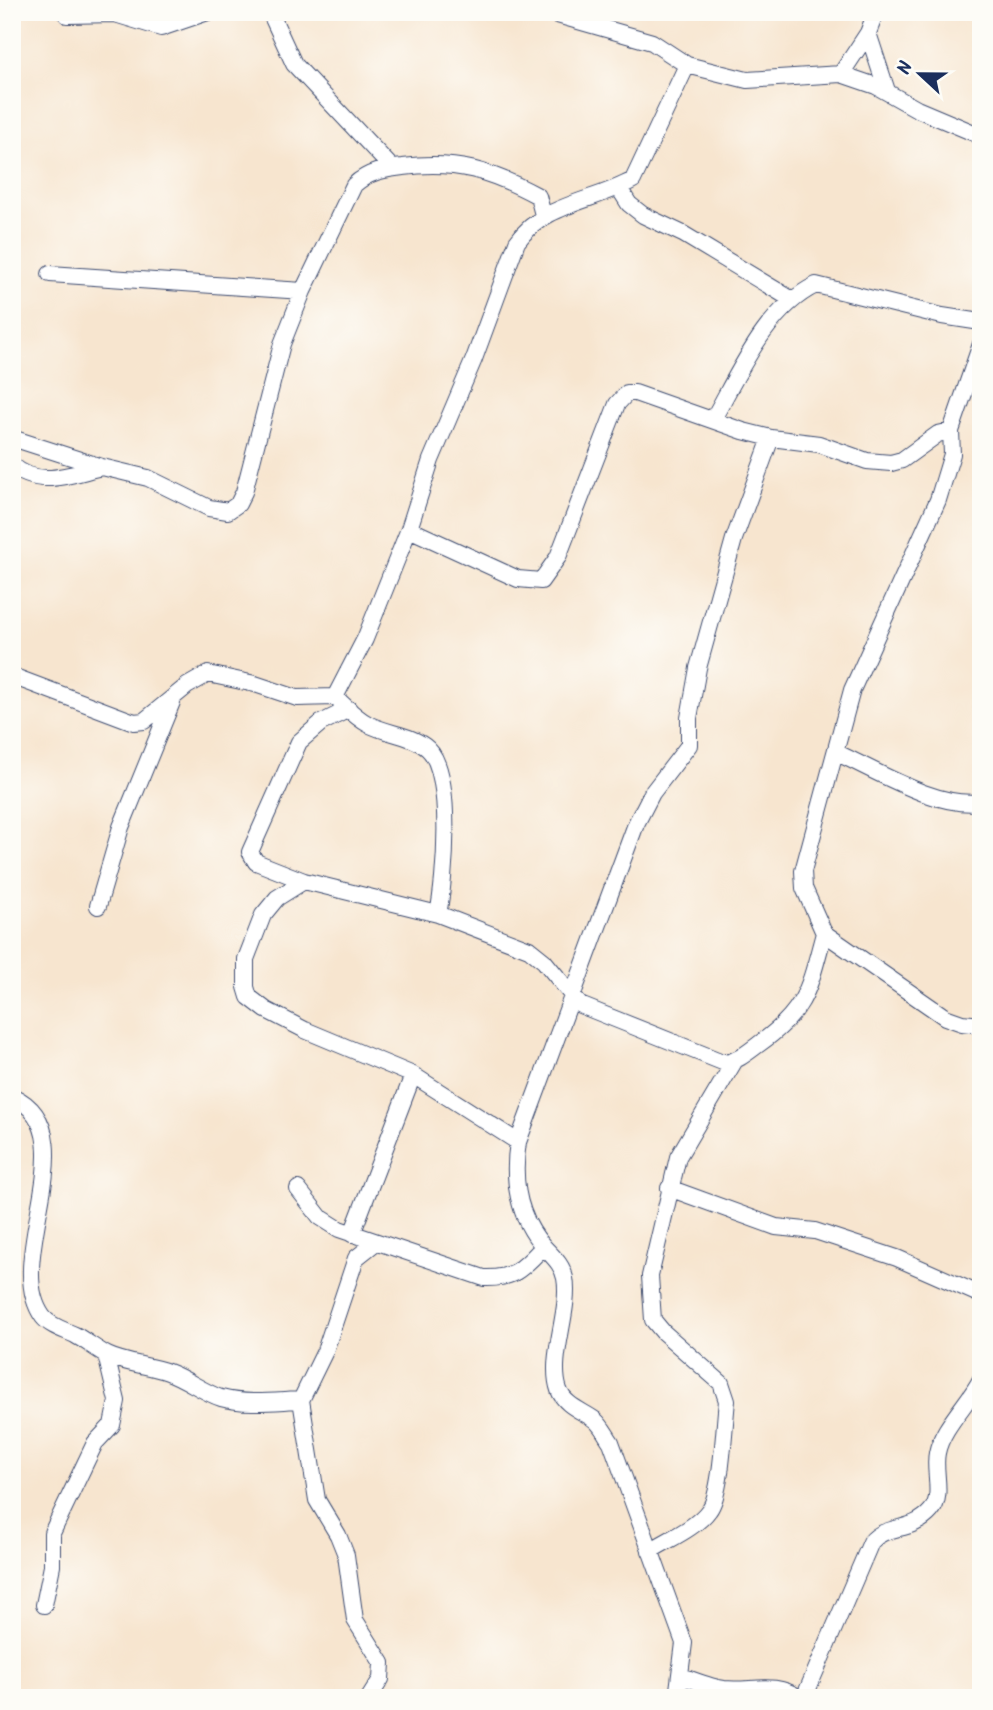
<svg xmlns="http://www.w3.org/2000/svg" width="993" height="1710" font-family="Kalam,sans-serif">
<rect width="100%" height="100%" fill="#fdfcf7"/>
<filter id="ink" filterUnits="userSpaceOnUse"><feTurbulence type="fractalNoise" baseFrequency=".0143" numOctaves="2"/><feDisplacementMap in="SourceGraphic" scale="14" xChannelSelector="R" yChannelSelector="G"/><feConvolveMatrix kernelMatrix="1 2 1 2 8 2 1 2 1" color-interpolation-filters="sRGB"/></filter>
<filter id="wash" filterUnits="userSpaceOnUse"><feTurbulence type="fractalNoise" baseFrequency=".00686" numOctaves="4" result="noise"/><feDisplacementMap in="SourceGraphic" scale="28" xChannelSelector="R" yChannelSelector="G"/><feGaussianBlur stdDeviation="1.57" result="paint"/><feColorMatrix in="noise" values="0 0 0 0 0 0 0 0 0 0 0 0 0 0 0 0 0 1.4 0 .05"/><feComposite in="paint" operator="in"/></filter>
<g filter="url(#wash)">
<rect width="100%" height="100%" fill="#f7e5cf"/>
</g>
<g filter="url(#ink)">
<g fill="none" stroke-linecap="round" stroke-linejoin="round">
<g stroke="#3c4a6f" stroke-width="18">
<path id="street" d="M270,12L294,64L392,168
M547,12L652,42L687,65
M67,15L115,14L161,28L208,12
M868,33L887,91
M841,74L868,33L876,12
M619,188L629,204L643,215L683,234L791,299
M50,274L303,291
M713,419C739,373 766,309 816,285L942,316L981,322
M951,431L952,454L938,500L852,690L803,871L804,888L824,933L945,1017L962,1023L981,1025
M12,438L102,467L148,478L209,508L228,511L238,504L244,492L282,344L303,291L354,185C368,172 384,169 403,167C457,160 491,171 538,196L543,215
M12,465C38,489 71,474 102,467
M409,529L518,579L541,581L558,557L617,404L627,393H635L743,431L771,438L819,444L867,461L891,463L902,460L938,434L951,431L981,344
M12,676L134,722L144,721L187,686L208,674L255,684L297,698L335,697C345,706 356,718 368,724C387,734 413,735 428,749C454,773 445,881 438,914
M335,697L365,639L409,529L431,460L474,359L517,242C544,203 594,202 633,180L687,65L747,80L841,74L876,86L917,109L981,136
M349,709L321,723L299,742L250,852L256,862L304,881L438,914L529,949L544,961L580,1005L725,1063C738,1061 748,1052 759,1044C807,1010 809,988 824,933
M837,753C875,770 938,809 981,802
M304,881L277,898L263,915L246,959V987L249,997L266,1010L305,1030L413,1075L518,1142C512,1180 518,1218 544,1247C553,1257 562,1264 565,1278C571,1311 548,1358 559,1390C565,1406 583,1411 595,1420C602,1426 606,1435 611,1442L684,1643L677,1698
M98,906L121,827L172,702
M12,1096C92,1132 0,1258 43,1317C50,1326 64,1330 75,1335C86,1341 96,1349 107,1355C126,1364 149,1365 168,1372C187,1379 203,1392 221,1398C247,1405 275,1401 301,1400
M518,1142L636,824L652,793L689,745V718L698,668L734,539L771,438
M669,1188L776,1227L815,1231L897,1258L981,1295
M298,1189L320,1217L339,1229L484,1278C515,1279 523,1268 543,1247
M352,1234L413,1075
M650,1551C669,1539 696,1528 709,1510C722,1494 724,1425 727,1401L721,1383L663,1332L653,1320L650,1276L678,1157L734,1062
M44,1605L52,1566V1533L95,1443L112,1425L117,1401L106,1355
M682,1676C695,1681 710,1687 724,1689C751,1692 775,1681 799,1698
M369,1698L381,1679L382,1663L355,1620L346,1555L338,1535L317,1500L301,1400L325,1351L356,1258L375,1243
M804,1698L871,1542C885,1524 912,1533 931,1511C944,1496 933,1471 937,1453C942,1427 969,1403 981,1379"/>
</g>
<use href="#street" stroke="#fff" stroke-width="16"/>
</g>
</g>
<rect width="993" height="1710" fill="none" stroke="#fdfcf7" stroke-width="42"/>
<g transform="translate(920 74) rotate(292)" stroke="#fdfcf7" stroke-width="5" paint-order="stroke">
<path d="M0-5L12 26L0 18L-12 26Z" fill="#1b2f5e"/>
<text y="-10" font-size="19" font-weight="bold" text-anchor="middle" fill="#1b2f5e">N</text>
</g>
</svg>
